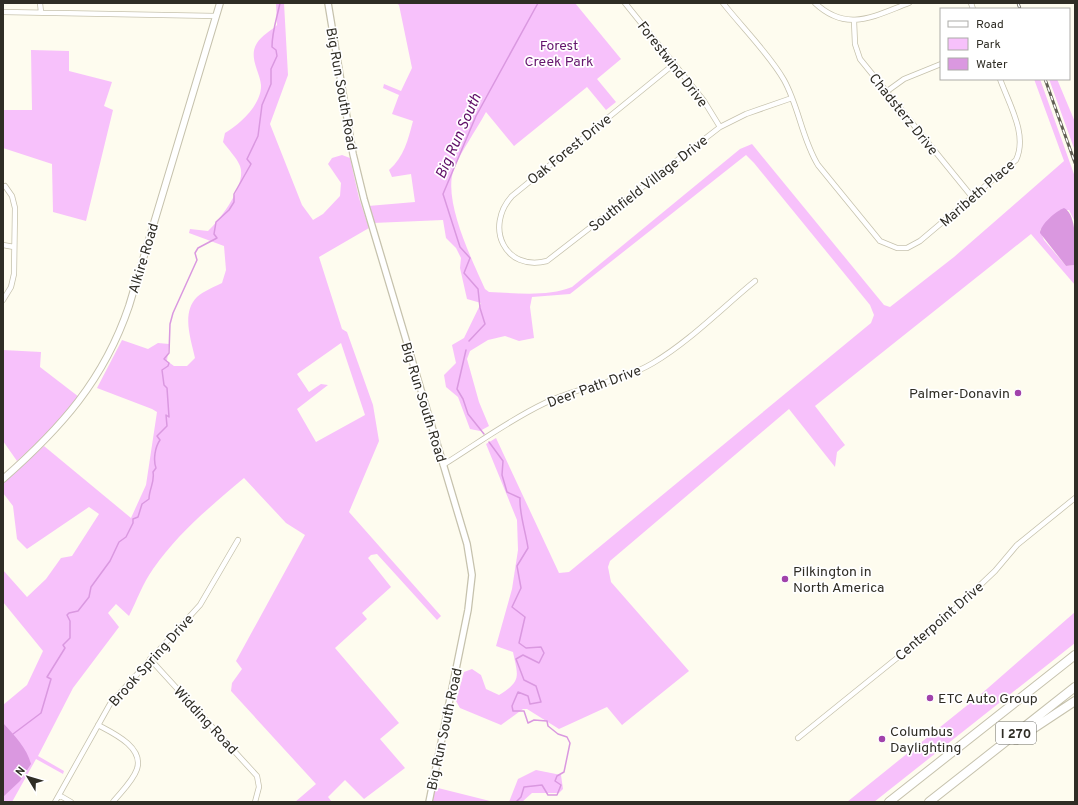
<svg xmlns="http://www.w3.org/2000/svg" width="1078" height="805" font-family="Overpass,sans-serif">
<rect width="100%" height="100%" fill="#fefcef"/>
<path fill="#f7c1fb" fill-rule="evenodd" d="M276,3H284L288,75L270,124L302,205L313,220L323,214L340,196L341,183L328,164L332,158L342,155L350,158L359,198L369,228L319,257L342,329L347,332L373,405L379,441L349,512L441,616L437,620L377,554L371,555L368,558L391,587L362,613L367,619L335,648L399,723L380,739L405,768L364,799L345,780L328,797L332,802H295L316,784L231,691L232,683L242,669L236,661L305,535L286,523L244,478C210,507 179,532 153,569C143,583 137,600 129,616L116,604L108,613L119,627L73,688L38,756L64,771L63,774L36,759L12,802H3V705L27,685L43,651L3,602V570L27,597L46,579L61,558L72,556L99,514L89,507L27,549L17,539L13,506L3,493V484L44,446L131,518L146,485L157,412L152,409L97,388L122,340L148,349L158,343L169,344L167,361L174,366H187L195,358C191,339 181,313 197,297C204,291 214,287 222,283L226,270L224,246L189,233L190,229L208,231C221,219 247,184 240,166C237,158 228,149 223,142L225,133C240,124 262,104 261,85C260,72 248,57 257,43C261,36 272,30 277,25ZM341,343L365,415L316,442L297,409L328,385L321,384L309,392L297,374Z
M396,3H575L621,59L597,79L616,102L606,110L587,87L514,146L486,112C476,131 462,149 454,169C442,199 472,260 485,289L489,292C516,293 547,297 572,287L740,149L752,144L884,305L890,307L954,257L1064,161L1034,79H1040L1075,177V222L1069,210H1060L1040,230L1044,240L1066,266L1075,265V285L1031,234L815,406L845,445L837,452L835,467L789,409L610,561L608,567L611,582L689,671L622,725L607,707L559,729L527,709H523L501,725L460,708L456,701L464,672L472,669L481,675L486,689L499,695C522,681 518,676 513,652L496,646L512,589L518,550L517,520L486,444L496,438L559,573L569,572L871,323L874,315L870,305L754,163L746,155L570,294L532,297L530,307L534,338L519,341L505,336L488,340L470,351L467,359L479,402L489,426L480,431L470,429L458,397L446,387L444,375L456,363L452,345L464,338L481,303L467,299L460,268L461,258L456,248L446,238L443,220L373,223L368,206L415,202L411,174L392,177L389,170C404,157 408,140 413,121L392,114L399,95L383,88L384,84L401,91L412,68L399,5Z
M31,50L69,51V71L112,82L104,106L113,110L86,221L53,212L52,164L3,148V110H32Z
M1049,79H1057L1075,122V151Z
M3,350L41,352L40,367L79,397L52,429L17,461L3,441Z
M1075,612V643L874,802H847L980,695Z
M536,770L561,775L563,789L559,793H532L522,802H509L518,779Z
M434,787L494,802H431Z"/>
<path fill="#da98e0" d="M1064,208C1078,215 1075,250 1075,265L1066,266L1040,233C1040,225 1056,211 1064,208Z
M3,723C14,735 27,748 31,764L20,781L3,797Z"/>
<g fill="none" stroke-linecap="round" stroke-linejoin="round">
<path stroke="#da98e0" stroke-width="1.5" d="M469,341L485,324L480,308L478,289L464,273L470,258L460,247L443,194L476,116L538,3
M466,350L457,389L463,399L468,414L484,434
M489,442L503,461L502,475L507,492L520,498C519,513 526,533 528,548L517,566L521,588L512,607L525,617L519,643L526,648L541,647L544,653L539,663L523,655L516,659L524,680L536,686L541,702L530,704L528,696L518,692L512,706L513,711H524L528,723L534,720L547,721L548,726L558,734L567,737L570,743L564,772L557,776L555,781L561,785L557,795H548L542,785L524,787L521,797L516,802
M13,734L41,713L51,679L47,677L65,648L63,645L70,638V621L67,615L69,613L78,611L89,597L91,587L110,561L119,542L126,537L133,523V519L138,517L142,504L149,499C149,489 155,482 153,472L156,468C153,460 155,447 160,440L157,436L167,426L166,415L169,417L167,388L164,385L162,370L168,366L169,363L164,359L169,353L170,324L173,313L197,260L195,253L198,248L217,238L214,234L216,222L229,210L234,202V194L251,164L247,159L258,136L262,105L271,84V69L277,56L276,50L272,47C272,31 277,18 280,3"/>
<g stroke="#c6c2ad" stroke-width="6">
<path id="minor" d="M40,3L41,12
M625,3L704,101L720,127
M723,3C741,26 770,55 784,80C799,107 802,139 818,165L880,241L897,248H907L920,241L1016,160C1028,135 1009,104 1000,79
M815,3C847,33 874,16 909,3
M971,3L973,9
M3,12L216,16
M854,21L855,44L860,59L973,198
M674,64L512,196C484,227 505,272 547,261L720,127L746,114L792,98
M886,92L904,79L941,64
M3,245L14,247
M3,300L11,287L14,274L15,208L12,196L5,186
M443,465C477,444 509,420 545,403C580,386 619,383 653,363C690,341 722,308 755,281
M150,659L257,776L259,787L255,802
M98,725C113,733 144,747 137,769C133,781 121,792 113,802
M798,738L902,654L956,608L995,571L1017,545L1075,498
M59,795L71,802
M55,802L110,704L200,605L238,540"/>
</g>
<g stroke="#c6c2ad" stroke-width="8">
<path id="tertiary" d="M328,3L353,154L364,199L467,544L472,575L468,610L429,802"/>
</g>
<g stroke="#c6c2ad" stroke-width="8">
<path id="secondary" d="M3,479C61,428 104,380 129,306L220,3"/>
</g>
<g stroke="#c6c2ad" stroke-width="10">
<path id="motorway" d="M1016,740L1075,701
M889,802L1075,655
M929,802L1075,687"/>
</g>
<use href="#minor" stroke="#fff" stroke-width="4.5"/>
<use href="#tertiary" stroke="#fff" stroke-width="5.5"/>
<use href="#secondary" stroke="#fff" stroke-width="6"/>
<use href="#motorway" stroke="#fff" stroke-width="8"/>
<g stroke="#626056" stroke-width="3">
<path id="rail" d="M1018,3L1020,9
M1045,79L1075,163"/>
</g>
<use href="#rail" stroke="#fff" stroke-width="1.5" stroke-dasharray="4.5" stroke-linecap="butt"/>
</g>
<g fill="#a142ab" stroke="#fff" stroke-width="1.5">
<circle cx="1018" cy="393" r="4"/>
<circle cx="785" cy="579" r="4"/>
<circle cx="930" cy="698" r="4"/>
<circle cx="882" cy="739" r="4"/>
</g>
<g text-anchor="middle" stroke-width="3.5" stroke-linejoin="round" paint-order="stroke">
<rect fill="#fff" stroke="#6d6c66" stroke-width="1" x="996" y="722" width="40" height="22" rx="3"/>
<g font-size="13" font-weight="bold" fill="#2f2d25">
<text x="1016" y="738">I 270</text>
</g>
<g font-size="14" fill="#65156d" stroke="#fff">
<text x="559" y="50">Forest<tspan x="559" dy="16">Creek Park</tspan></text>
</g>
<g font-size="14" fill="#2f2d25" stroke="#fff">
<text transform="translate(673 64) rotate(52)" y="5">Forestwind Drive</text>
<text transform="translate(342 89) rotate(80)" y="5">Big Run South Road</text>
<text transform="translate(904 114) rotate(51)" y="5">Chadsterz Drive</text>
<text transform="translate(569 149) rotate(-39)" y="5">Oak Forest Drive</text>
<text transform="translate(648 183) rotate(-38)" y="5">Southfield Village Drive</text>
<text transform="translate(977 193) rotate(-41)" y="5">Maribeth Place</text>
<text transform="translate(143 258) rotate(-73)" y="5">Alkire Road</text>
<text transform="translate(594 386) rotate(-20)" y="5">Deer Path Drive</text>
<text transform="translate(424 402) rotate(73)" y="5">Big Run South Road</text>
<text transform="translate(939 621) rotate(-41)" y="5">Centerpoint Drive</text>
<text transform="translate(151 660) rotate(-48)" y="5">Brook Spring Drive</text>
<text transform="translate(206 720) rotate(47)" y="5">Widding Road</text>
<text transform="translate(444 729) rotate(-78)" y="5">Big Run South Road</text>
</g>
<g font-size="14" fill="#2f2d25" stroke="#fff" text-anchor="start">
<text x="1010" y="398" text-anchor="end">Palmer-Donavin</text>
<text x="793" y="576">Pilkington in<tspan x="793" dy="16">North America</tspan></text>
<text x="938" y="703">ETC Auto Group</text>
<text x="890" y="736">Columbus<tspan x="890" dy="16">Daylighting</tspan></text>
</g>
<g font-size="15" font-style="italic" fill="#5f0d67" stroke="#fff">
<text transform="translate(458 136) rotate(-66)" y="5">Big Run South</text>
</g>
</g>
<rect width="1078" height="805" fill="none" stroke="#2f2d25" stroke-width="8"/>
<rect x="940" y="8" width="130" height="72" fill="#ffffff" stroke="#acaba8"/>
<rect x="948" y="21" width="20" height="6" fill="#ffffff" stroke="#acaba8"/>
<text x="976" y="28" font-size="12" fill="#2f2d25">Road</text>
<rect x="948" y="38" width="20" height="12" fill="#f7c1fb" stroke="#acaba8"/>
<text x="976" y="48" font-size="12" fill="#2f2d25">Park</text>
<rect x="948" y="58" width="20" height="12" fill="#da98e0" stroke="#acaba8"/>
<text x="976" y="68" font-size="12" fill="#2f2d25">Water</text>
<g transform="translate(28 777) rotate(308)" stroke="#ffffff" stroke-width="3" paint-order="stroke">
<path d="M0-3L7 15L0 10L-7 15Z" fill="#2f2d25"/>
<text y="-6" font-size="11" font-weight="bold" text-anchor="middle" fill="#2f2d25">N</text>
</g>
</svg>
